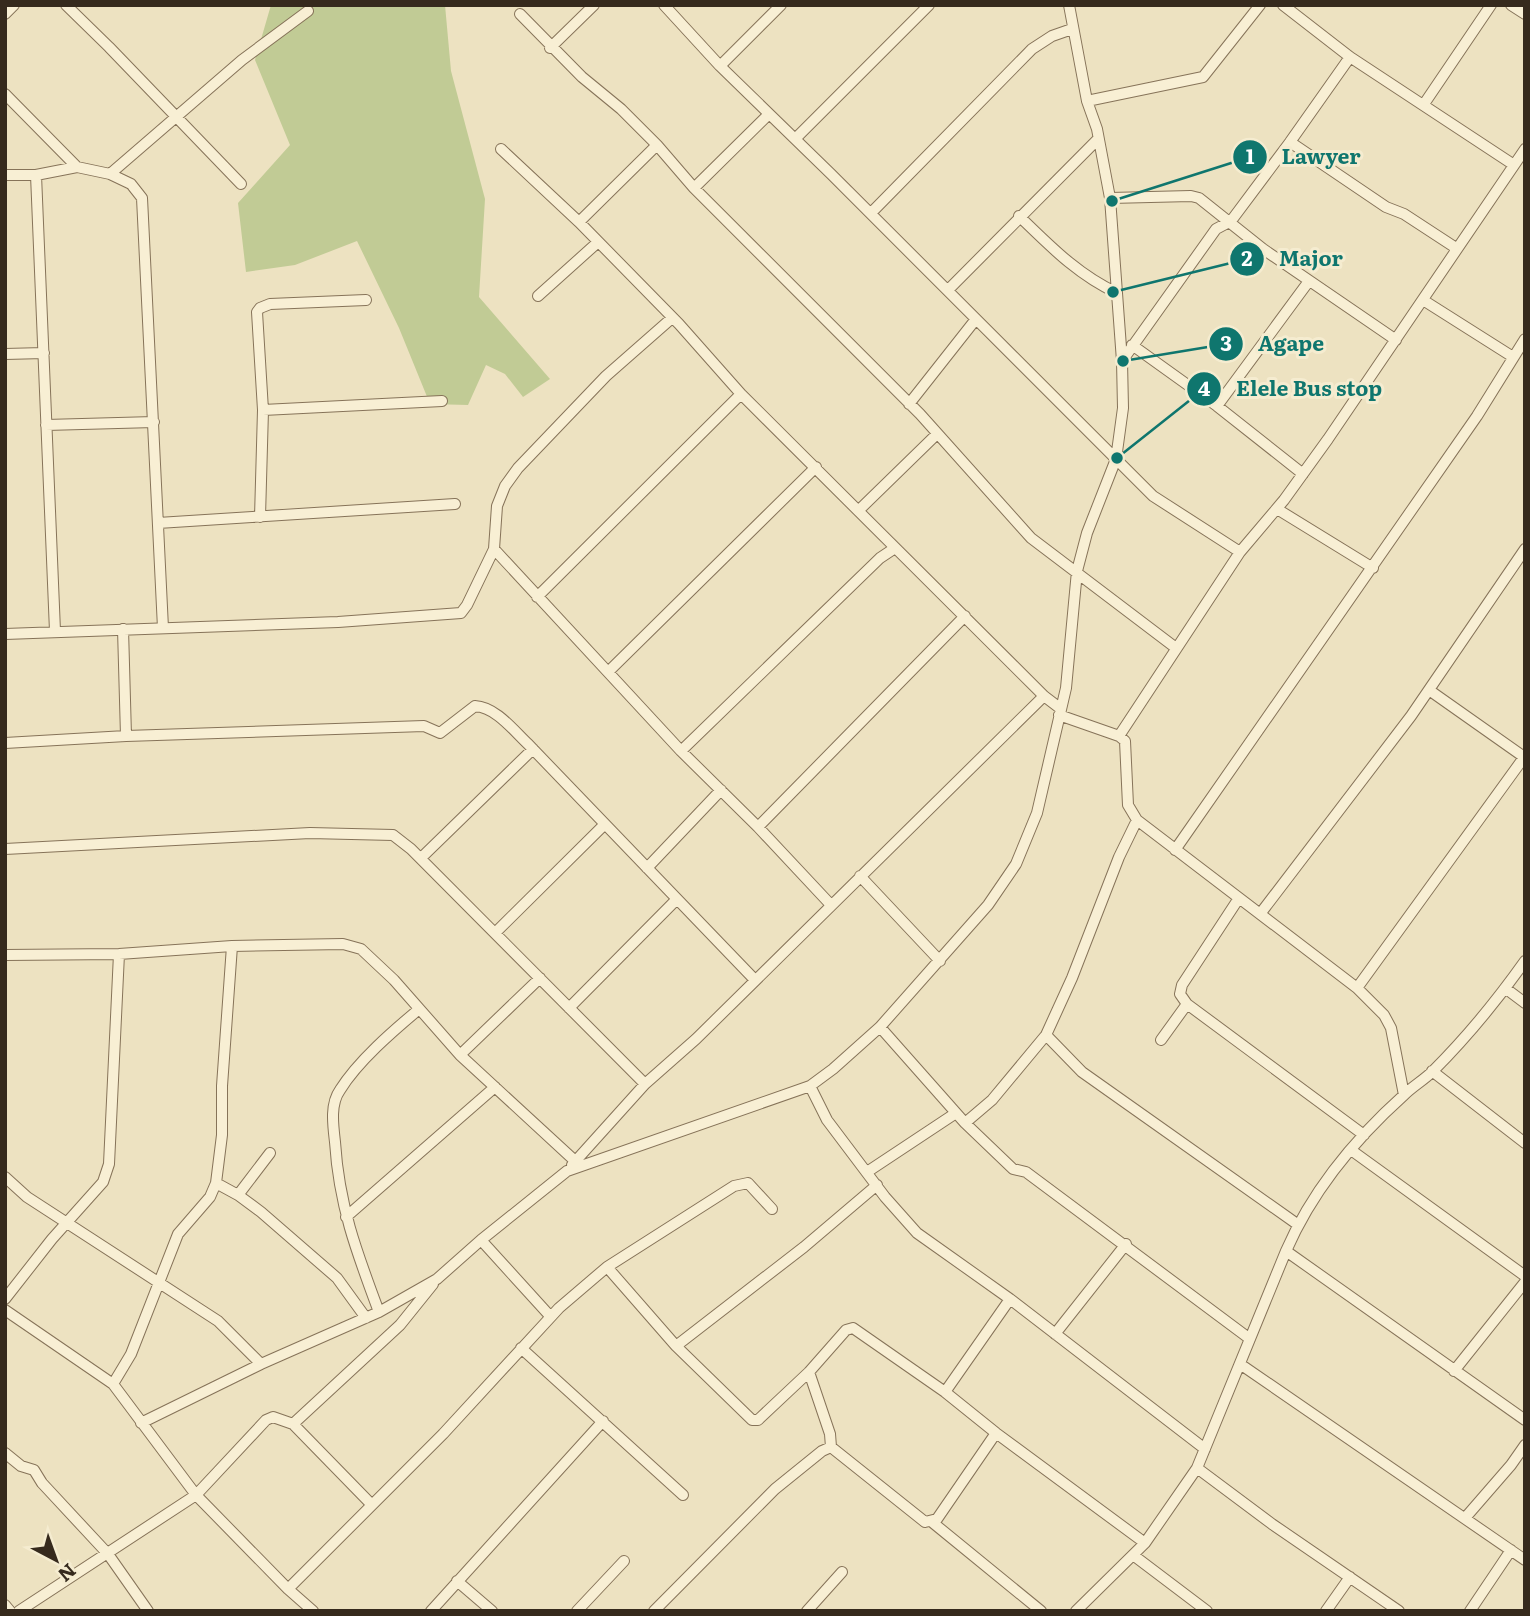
<svg xmlns="http://www.w3.org/2000/svg" width="1530" height="1616" font-family="Literata,serif">
<rect width="100%" height="100%" fill="#ede2c1"/>
<path fill="#c1cb95" d="M271,5H445L451,71L485,199L479,297L550,379L523,397L505,374L486,365L468,405L430,404L399,328L357,241L295,265L246,272L238,203L290,145L255,60Z"/>
<g fill="none" stroke-linecap="round" stroke-linejoin="round">
<g stroke="#867359" stroke-width="12">
<path id="minor" d="M66,5L109,47L241,184
M664,5L720,66L831,174L1153,496L1240,552
M1283,5L1350,57L1514,165
M1511,5L1525,14
M5,14L14,5
M520,14L582,77L621,109L657,145L694,188L920,414L1031,538L1176,648
M550,48L594,5
M720,66L781,5
M5,94L77,167
M1087,101L1203,77L1260,5
M1424,104L1491,5
M795,139L929,5
M1290,142L1386,207L1404,214L1456,248
M501,149L579,222L679,324L741,394L1044,696L1061,709
M110,174L242,60L308,11
M5,175H36L77,167L110,174L131,184L142,198L163,628
M36,175L55,631
M694,188L769,114
M1110,198L1191,196L1199,198L1263,249L1396,340
M871,213L1032,49L1052,36L1072,29
M1019,216C1050,246 1078,275 1117,293
M579,222L657,145
M948,290L1098,139
M538,296L597,243
M1423,300L1513,357
M1132,345L1217,406L1303,474
M5,354L44,353
M1122,361L1216,229L1231,221L1290,142L1350,57
M909,404L976,319
M1217,406L1309,281
M263,410L442,401
M46,425L154,422
M1277,509L1373,568
M859,510L937,434
M260,517L263,410L257,312L260,308L270,304L366,300
M158,523L455,504
M494,549L681,751L758,827L831,905
M537,597L741,394
M123,629L126,736
M5,634L338,622L461,613L467,605L494,549L497,506L505,486L518,468L606,376L672,318
M608,672L816,467
M1429,690L1524,757
M1059,715L1119,736L1125,741L1128,805L1137,820L1357,988L1384,1015L1391,1028L1404,1095
M1119,736L1240,552L1284,500L1328,439L1525,149
M5,743L126,736L424,726L440,733L475,706C496,707 514,731 528,744L755,980
M681,751L880,558L895,548
M758,827L965,616
M5,849L310,833L393,835L411,849L645,1084
M1175,850L1477,416L1525,339
M421,858L533,749
M647,868L721,790
M860,876L940,961
M1239,898L1182,985L1180,994L1187,1004L1364,1135
M1260,914L1411,716L1525,549
M495,933L605,824
M5,955L119,954L232,946
M1357,988L1525,756
M1505,988L1525,1003
M569,1008L677,899
M880,1027L965,1123L1013,1169L1026,1172L1250,1339
M1046,1035L1082,1072L1297,1224
M1161,1040L1187,1004
M460,1055L540,978
M1432,1071L1525,1143
M810,1086L827,1120L885,1197L917,1233L1010,1299L1205,1449
M965,1123L992,1100L1046,1035L1072,978L1119,857L1137,820
M1351,1150L1525,1276
M572,1165L645,1084L696,1039L1044,696
M867,1172L956,1113
M5,1177L27,1197L218,1321L261,1364
M216,1183L238,1195L261,1212L337,1278L366,1318
M238,1195L270,1153
M346,1217L495,1087
M481,1240L550,1316
M1286,1251L1525,1420
M607,1267L676,1346L752,1420H758L809,1372L846,1330L853,1328L945,1392L996,1433L1145,1543
M5,1299L52,1239L103,1182L109,1164L119,954
M5,1310L113,1384L196,1495L288,1589L313,1611
M379,1312C357,1253 339,1206 335,1142C333,1125 330,1104 340,1090C358,1061 393,1031 418,1010
M1055,1334L1126,1244
M676,1346L804,1247L877,1185
M521,1348L683,1495
M1240,1364L1525,1560
M1454,1371L1525,1282
M809,1372L830,1434L831,1447
M113,1384L131,1354L178,1234L210,1197L216,1183L222,1135V1086L232,946L343,944L361,949L394,980L460,1055L574,1160
M945,1392L1010,1299
M141,1423L261,1364L379,1312L437,1279L481,1240L567,1171L810,1086L833,1069L880,1027L988,905L1016,864L1037,813L1066,688L1077,571L1087,533L1116,459L1123,408L1122,361L1110,198L1097,129L1087,101L1069,5
M293,1424L400,1325L433,1284
M5,1453L21,1466L34,1470L42,1483L108,1554L148,1611
M1197,1468L1272,1524L1399,1611
M1465,1518L1511,1465L1525,1445
M932,1522L1041,1611
M1133,1555L1207,1611
M457,1581L492,1611
M288,1589L443,1434L559,1308L607,1267L734,1186L748,1183L772,1209
M5,1605L10,1611
M19,1611L196,1495L266,1420L273,1417L293,1424L372,1505
M431,1611L603,1421
M577,1611L624,1561
M654,1611L775,1489L822,1451L831,1447L925,1522L937,1519L996,1433
M807,1611L842,1572
M1076,1611L1145,1543L1197,1468L1286,1251C1312,1191 1356,1138 1404,1095C1413,1086 1424,1080 1433,1071C1466,1038 1498,999 1525,961
M1326,1611L1350,1577
M1470,1611L1511,1550"/>
</g>
<use href="#minor" stroke="#f8efd4" stroke-width="10"/>
</g>
<path fill="none" stroke="#0f766e" stroke-width="2.5" d="M1112 201L1250 157M1113 292L1247 259M1123 361L1226 344M1117 458L1204 389"/>
<g fill="#0f766e" stroke="#f5ecd0" stroke-width="2.5">
<circle cx="1112" cy="201" r="7"/>
<circle cx="1113" cy="292" r="7"/>
<circle cx="1123" cy="361" r="7"/>
<circle cx="1117" cy="458" r="7"/>
<circle cx="1250" cy="157" r="18"/>
<circle cx="1247" cy="259" r="18"/>
<circle cx="1226" cy="344" r="18"/>
<circle cx="1204" cy="389" r="18"/>
</g>
<g font-size="21" text-anchor="middle" font-weight="bold" fill="#fff">
<text x="1250" y="164">1</text>
<text x="1247" y="266">2</text>
<text x="1226" y="351">3</text>
<text x="1204" y="396">4</text>
</g>
<g font-size="21" text-anchor="middle" font-weight="bold" fill="#0f766e" stroke="#f5ecd0" stroke-width="6" stroke-linejoin="round" paint-order="stroke">
<text x="1321" y="164">Lawyer</text>
<text x="1311" y="266">Major</text>
<text x="1291" y="351">Agape</text>
<text x="1309" y="396">Elele Bus stop</text>
</g>
<rect width="1530" height="1616" fill="none" stroke="#362a1d" stroke-width="14"/>
<g transform="translate(56 1560) rotate(139)" stroke="#f5ecd0" stroke-width="5" paint-order="stroke">
<path d="M0-5L12 26L0 18L-12 26Z" fill="#362a1d"/>
<text y="-10" font-size="19" font-weight="bold" text-anchor="middle" fill="#362a1d">N</text>
</g>
</svg>
